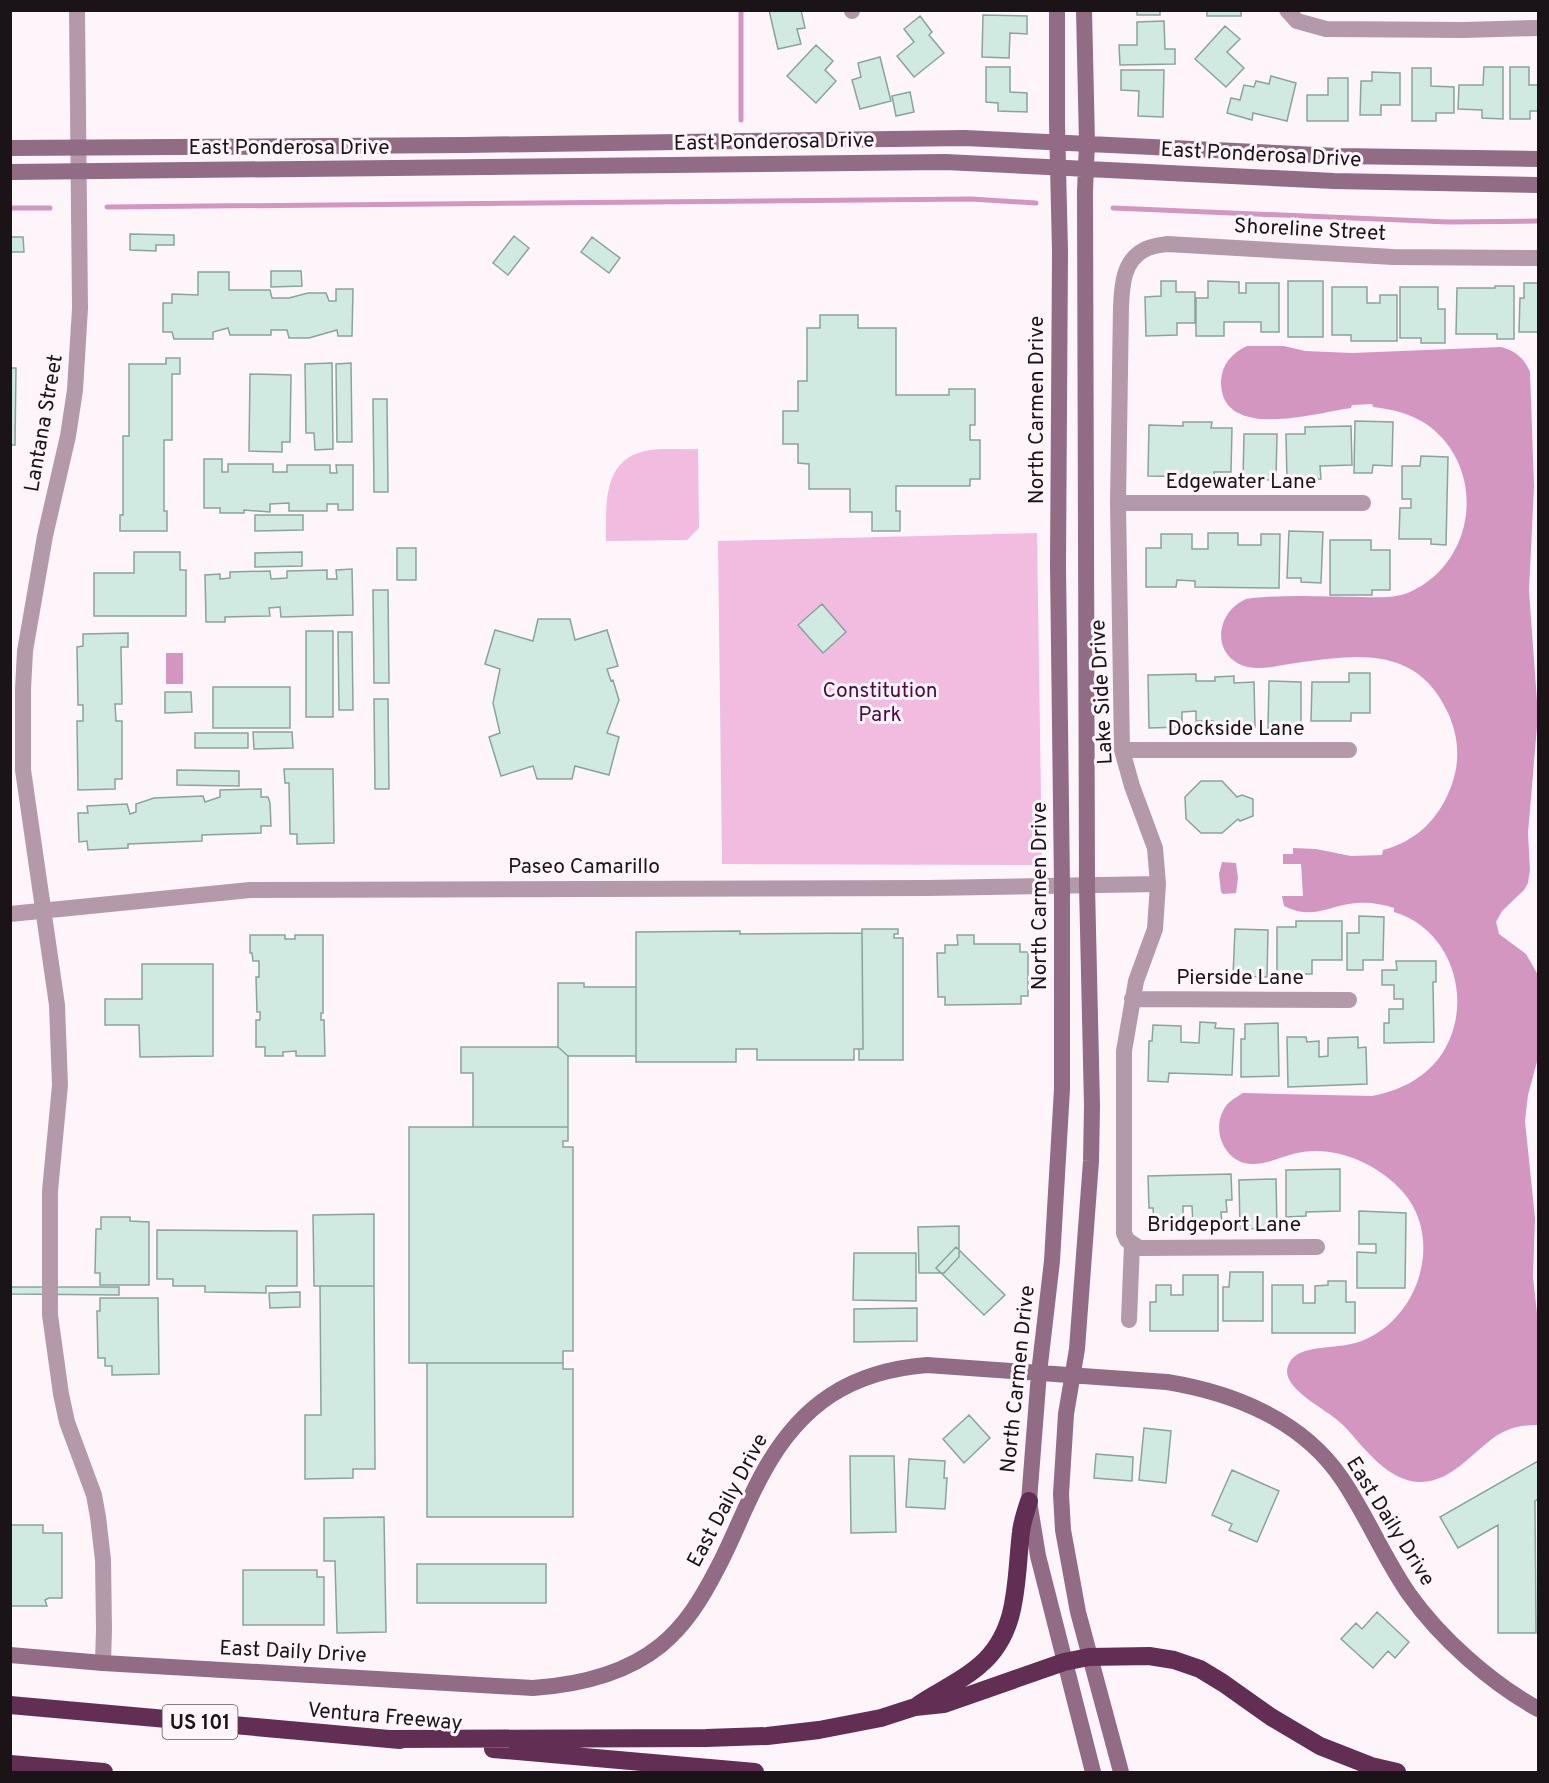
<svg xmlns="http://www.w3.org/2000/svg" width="1549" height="1783" font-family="Overpass,sans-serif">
<rect width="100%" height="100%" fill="#fef5fb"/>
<path fill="#f1bce0" d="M698,449L699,528L687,540L606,541C606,504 602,457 650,450C665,448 682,450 698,449Z
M1037,533L1042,865L722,864L718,541Z"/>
<path fill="#d396c0" d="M1247,346H1284L1305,351L1352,353L1501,347C1516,351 1524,358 1530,372L1534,486L1529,591L1538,715L1528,833L1530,870L1528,883L1524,890L1502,911L1496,922L1499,934L1526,954L1538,975V1058L1528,1095L1525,1121L1535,1218L1533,1277L1538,1322V1425C1526,1425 1515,1426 1503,1432C1476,1446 1454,1483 1419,1482C1388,1481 1364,1448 1345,1427C1331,1411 1288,1393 1287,1372C1287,1365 1291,1358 1298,1354C1314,1345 1344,1349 1364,1340C1419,1317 1444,1239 1403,1192C1378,1163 1331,1143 1293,1154C1277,1158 1262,1167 1244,1163C1223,1157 1213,1130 1223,1111C1227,1102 1235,1098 1243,1093L1372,1096C1398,1091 1422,1080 1439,1058C1476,1008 1455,930 1394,912V908C1382,904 1370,902 1357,903C1328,905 1314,921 1284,906L1282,896H1303L1301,864H1283V854H1293V848L1316,849L1351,856L1382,855L1383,850C1417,841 1440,818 1452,784C1461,759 1458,732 1446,709C1413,642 1349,656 1289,664C1276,666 1261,670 1248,667C1211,658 1214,613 1246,599C1279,594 1326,597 1360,597C1377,597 1394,599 1410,592C1476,562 1487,470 1429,426C1412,414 1393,409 1373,407L1372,404L1352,405L1351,408C1318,412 1220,443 1221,381C1222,364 1232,353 1247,346Z
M166,653H183V684H166Z
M1222,862L1236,863L1238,878L1236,893L1223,894L1221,892L1219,874Z"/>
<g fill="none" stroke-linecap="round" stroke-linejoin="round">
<path stroke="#d396c0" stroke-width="5" d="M741,10V120
M107,207L971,199L1036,203
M10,208H50
M1113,208L1448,222L1538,221"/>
</g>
<path fill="#d0eae2" stroke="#8aa39c" stroke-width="1.5" d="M769,10H801L805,28L797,29L801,44L778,49Z
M1137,10H1160V15H1137Z
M1207,10H1241V16H1207Z
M983,15L1027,16V34L1010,33L1009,58L982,57Z
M920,16L932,32L929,35L944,53L914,77L897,56L914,42L904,29Z
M1164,21L1165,49H1175V64L1120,65L1119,45H1137V22Z
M1225,26L1240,39L1227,52L1244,68L1226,87L1195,59Z
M816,45L833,61L825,70L836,81L816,103L787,76Z
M880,57L891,101L860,109L852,80L861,77L858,63Z
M986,67H1010V92L1027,93V112L998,111V103L986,102Z
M1484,67H1503V119L1482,118V110L1458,109L1459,85H1483Z
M1510,67H1529V85H1538V111H1530V119H1510Z
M1412,68H1431V86L1454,87V113H1436V121H1412Z
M1121,70H1164L1163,117L1138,116L1139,91L1121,90Z
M1372,72L1400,73V105H1381V115H1360L1361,81H1372Z
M1271,76L1296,83L1287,121L1253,113L1252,120L1227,113L1231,98L1240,100L1244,85L1254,87L1256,81L1269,84Z
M1328,78H1348V121H1307V95H1328Z
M910,92L914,112L896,116L892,96Z
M130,234L174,235V245H156V251L130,250Z
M514,236L529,248L508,275L493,263Z
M10,237H23L24,252H10Z
M592,237L620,258L609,273L581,252Z
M271,271H301L302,286L271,287Z
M198,272H229V290H270L272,298H289L308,293H326L329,301H336V289H353L352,336H338L337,330L309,338H289L287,330H271V335H230L228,328L213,332V339H174L172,332H163V303H172V294L198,295Z
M1161,281H1176V292H1195V323H1177V335L1146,336L1145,297L1161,296Z
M1208,281L1239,282V293H1246V283H1279V332H1261V322H1224V336H1196V298H1208Z
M1288,281H1323V337H1288Z
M1524,283H1538V332H1519L1520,298H1524Z
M1495,286H1514V339H1497V334H1456L1457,288H1495Z
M1332,287H1367V303H1380V295H1397V341H1351V335H1332Z
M1400,287H1438V309H1445V343H1421V338H1400Z
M820,315H858V328H896V395H949V389H975V425H970V440H980V479H970V486H896V511H900V531H872V512H850V489H809V464L798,463V444H783V411H798V381H807V328H820Z
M166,358H180V374H172V440H164V511H167V531H120V515H123V436H129V364H166Z
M332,363L333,449L315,450L314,433H306L305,364Z
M351,363L352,442H337L336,364Z
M10,368H16L15,445H10Z
M250,374L291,375L290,442H282V452L249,451Z
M373,399H387L388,492H374Z
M1355,421L1393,422L1392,466L1373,465L1372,473H1354Z
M1183,422H1212L1211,428H1232L1231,472H1214V477L1148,476L1149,425L1183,426Z
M1351,426L1352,465L1320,466L1321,479L1287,480L1286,434H1305V427Z
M1244,434H1277L1276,480L1243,479Z
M1421,456L1448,457L1446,545L1431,544V539H1399L1400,508H1411V499H1402V466H1420Z
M204,459H222V472H228V464H273V472H287V465H330V473H337L336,465H353V510H338V504H327V511H289V503L270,504V512L244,510V513H220V508H204Z
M255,515H303V530L255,531Z
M1289,531L1323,532L1321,583L1301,582V578H1287Z
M1208,533H1238V545H1261V534H1280L1279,588L1195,587V581L1177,580L1176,587H1146V548H1161V534H1192V549H1208Z
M1330,540H1371V550H1390V590H1372V595H1330Z
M397,548H416V580H397Z
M134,552H180V570H186V616H94V573H134Z
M302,552V566L255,567V553Z
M352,569L353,615L281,617L280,607L269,608L270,616L225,617V622H206L205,575L220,574V579L230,578V572L270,571L271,579L287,578V571L327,570V579H337L336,570Z
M373,590H388L389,683H374Z
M822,604L846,632L823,653L798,625Z
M538,619H570L575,640L607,630L618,666L607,669L611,681L613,680L619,700L607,733L619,737L609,775L575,766L572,779H537L533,766L501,776L489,737L500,733L493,703L500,669L485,664L495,630L533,641Z
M306,631H333V717H306Z
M338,632H352L353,710H339Z
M128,633V647H121L122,704H115L116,721H122V779H115V789L78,790L77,721H83V705H78L77,647L83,646V634Z
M1349,673H1370V713H1351V721H1311L1312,682H1349Z
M1196,674V681H1215V677L1234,676V683L1254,682L1255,727L1213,728V721H1196V711L1182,712V727L1149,728L1148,675Z
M1269,681L1301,682V728H1268Z
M213,687H290V728H213Z
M165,692H191L192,712L165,713Z
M374,699H388L389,789H375Z
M253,732H292L293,748L254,749Z
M195,733H248V748H195Z
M284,769H333L334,843L297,844V834H290L289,783H285Z
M177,770L239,771V786L177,785Z
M1201,781H1222L1237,797L1242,795L1253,799V816L1240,821L1238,819L1222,833H1201L1186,819L1185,797Z
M261,789V797H268L270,803L271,826H261V833L202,835V841L128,844V848L88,850L87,841L79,842L78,813H88L87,806L127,804L130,814L136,812V804L154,798L203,796L205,802L220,797V790Z
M1359,916L1384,917L1383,960H1363V970H1347V933H1359Z
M1296,921H1342V960H1312V974H1277V927H1296Z
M862,929H898V934H894V938H903V1060H859V1049H863Z
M1235,929L1268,930L1267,977L1233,976Z
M740,931V934L862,933L863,1049H854V1060H757V1049H736V1062H636V932Z
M250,935H285V939H295V935H323V1013H321V1020H324L325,1056H296V1051L283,1052V1056H265V1047H256V1020H260V1012H257L256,977H259V961H253L252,953H250Z
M957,935H974V944H1020V952H1028V996H1021V1004L945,1005V997H938L937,953H945V945H958Z
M1396,961H1436V982H1433L1434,1042L1384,1043V1023H1389V1009H1403V999H1394V985H1382V970H1397Z
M142,964H213V1056L140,1057L139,1025H105V999H142Z
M558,983H584V987H636V1056H568L558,1047Z
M1200,1022L1216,1023L1215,1028L1234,1029L1232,1075L1169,1073L1168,1082L1148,1081L1149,1041H1152L1153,1025L1181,1026V1042L1199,1043Z
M1278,1023L1279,1076L1241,1077V1039H1245V1024Z
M1287,1037H1306L1307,1042L1319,1041V1057L1328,1056V1038L1358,1037V1048L1366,1047L1367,1084L1288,1087Z
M461,1047H558L568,1056V1127H473V1073H461Z
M409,1127H568V1141H563V1147H573V1351H563V1363H409Z
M1340,1169V1211L1306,1212V1216L1286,1217V1170Z
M1231,1174L1232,1200H1226L1227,1212H1221L1222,1223L1193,1224L1192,1206H1183V1222H1154L1153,1208H1149L1148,1176Z
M1276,1179L1277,1228L1240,1229L1239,1180Z
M1359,1211L1406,1213L1405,1288H1357V1252L1376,1253V1244H1359Z
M374,1214V1286H314L313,1215Z
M101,1217H130V1221L149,1222V1285H100V1273H95L96,1229H101Z
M959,1226V1257L944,1273H919L918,1227Z
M157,1230L297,1231V1286H266V1293L205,1292V1286H173V1279H157Z
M956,1247L1005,1295L984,1315L936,1268Z
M854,1253H916V1301L853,1300Z
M1230,1272H1263V1321H1223V1287H1229Z
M1183,1275H1218V1331H1150V1302H1156V1285H1171V1295H1183Z
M1328,1281H1346V1302H1355V1333H1272V1285H1303V1303H1315V1286L1328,1285Z
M320,1286H374L375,1469H353V1478L305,1479V1415H321Z
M10,1287H119V1295L10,1294Z
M300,1292V1307L270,1308L269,1293Z
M100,1298H158L159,1374L112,1375V1366H105V1358H98L97,1311H100Z
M917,1308V1341L854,1342V1309Z
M427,1363H563V1369H573V1517H427Z
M969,1415L990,1438L964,1463L943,1439Z
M1144,1428L1171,1431L1166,1483L1139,1480Z
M1096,1454L1133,1457L1132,1481L1094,1478Z
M850,1456H894L896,1532L851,1533Z
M909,1459L945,1461L944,1478H947L945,1509L906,1507Z
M1538,1461V1499L1535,1501L1536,1633H1498V1525L1458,1548L1440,1517Z
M1232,1470L1279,1491L1257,1542L1229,1530L1232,1524L1212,1515Z
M384,1517L386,1632L337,1633L335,1561H324V1518Z
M10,1525H43V1533H62V1598H49L45,1600L47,1606H10Z
M417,1564H546V1603H417Z
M243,1570H317V1577H324V1625H243Z
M1377,1612L1409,1642L1395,1658L1388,1651L1373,1668L1341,1639L1356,1623L1362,1629Z"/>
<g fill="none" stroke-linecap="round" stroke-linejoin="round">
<path stroke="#b499ab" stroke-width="16" d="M77,10L80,308L75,390L68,436L45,536L25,651L23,689V770L57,1005L60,1085L50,1191V1315L61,1394L67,1422L94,1495L98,1517L103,1560L104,1629L103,1663
M1287,10L1297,21L1326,29L1463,30L1538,28
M852,11V10
M1118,503H1363
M1122,750H1349
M10,914L250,890L928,888L1158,884
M1132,999L1349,1000
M1317,1247L1139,1248L1127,1240L1124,1233V1051L1136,981L1155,929L1158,884L1155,848L1132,786L1122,750L1118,503L1121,306C1122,286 1123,261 1144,250C1150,246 1160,245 1167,244L1393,257L1538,258
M1129,1320L1132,1244"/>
<path stroke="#926b85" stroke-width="16" d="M1057,10V123L1060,252L1058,566L1062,885V1089L1052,1261L1039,1373L1029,1501L1038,1556L1093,1772
M1084,10L1087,143L1085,191L1087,885L1092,1106L1091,1161L1077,1349L1066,1414L1061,1494L1063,1530L1078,1612L1121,1772
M10,148L465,145L965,138L1338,156L1538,159
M10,172L945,162L1334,181L1538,185
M10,1655L103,1663L533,1688C577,1685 625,1674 660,1646C686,1625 702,1598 717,1569C734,1537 746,1503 764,1471C801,1404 851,1371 927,1365L1167,1382C1235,1393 1303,1421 1342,1479C1367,1516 1384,1558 1409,1594C1440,1638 1491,1683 1538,1709"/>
<path stroke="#622e54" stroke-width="18" d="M10,1705L400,1740
M918,1705C938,1691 961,1682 980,1665C1020,1631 1015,1580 1021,1532C1022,1522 1026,1511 1029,1501
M390,1739L706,1738L767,1736L819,1730L881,1718L915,1707L944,1704L1064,1662L1089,1657L1149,1656L1174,1660L1200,1669L1223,1683L1271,1717L1320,1746L1371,1766L1397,1772
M493,1749L755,1772
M10,1764L104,1772"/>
</g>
<g text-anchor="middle" stroke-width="6" stroke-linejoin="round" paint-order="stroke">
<rect fill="#fef5fb" stroke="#5e575c" stroke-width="1.5" x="162.5" y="1705" width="75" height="34" rx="4.5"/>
<g font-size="20" font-weight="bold" fill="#1a1318">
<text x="200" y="1729">US 101</text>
</g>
<g font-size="21" fill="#1a1318" stroke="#fef5fb">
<text transform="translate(774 141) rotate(-1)" y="7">East Ponderosa Drive</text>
<text x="289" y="154">East Ponderosa Drive</text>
<text transform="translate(1261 154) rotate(3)" y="7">East Ponderosa Drive</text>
<text transform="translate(1310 229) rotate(3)" y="7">Shoreline Street</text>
<text transform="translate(1036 410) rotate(-90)" y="7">North Carmen Drive</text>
<text transform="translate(43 423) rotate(-80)" y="7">Lantana Street</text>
<text x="1241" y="488">Edgewater Lane</text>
<text transform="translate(1101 692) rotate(-93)" y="7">Lake Side Drive</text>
<text x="1236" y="735">Dockside Lane</text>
<text x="584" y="873">Paseo Camarillo</text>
<text transform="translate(1039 896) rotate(-90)" y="7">North Carmen Drive</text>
<text x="1240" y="984">Pierside Lane</text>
<text x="1224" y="1231">Bridgeport Lane</text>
<text transform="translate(1017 1379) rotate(-84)" y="7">North Carmen Drive</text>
<text transform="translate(727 1500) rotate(-62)" y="7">East Daily Drive</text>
<text transform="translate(1391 1521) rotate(58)" y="7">East Daily Drive</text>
<text transform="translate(293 1651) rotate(3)" y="7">East Daily Drive</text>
<text transform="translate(385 1716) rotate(5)" y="7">Ventura Freeway</text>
</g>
<g font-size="21" fill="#510842" stroke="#fef5fb">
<text x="880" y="697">Constitution<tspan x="880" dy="24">Park</tspan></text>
</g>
</g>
<rect width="1549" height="1783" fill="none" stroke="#1a1318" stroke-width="24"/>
</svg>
